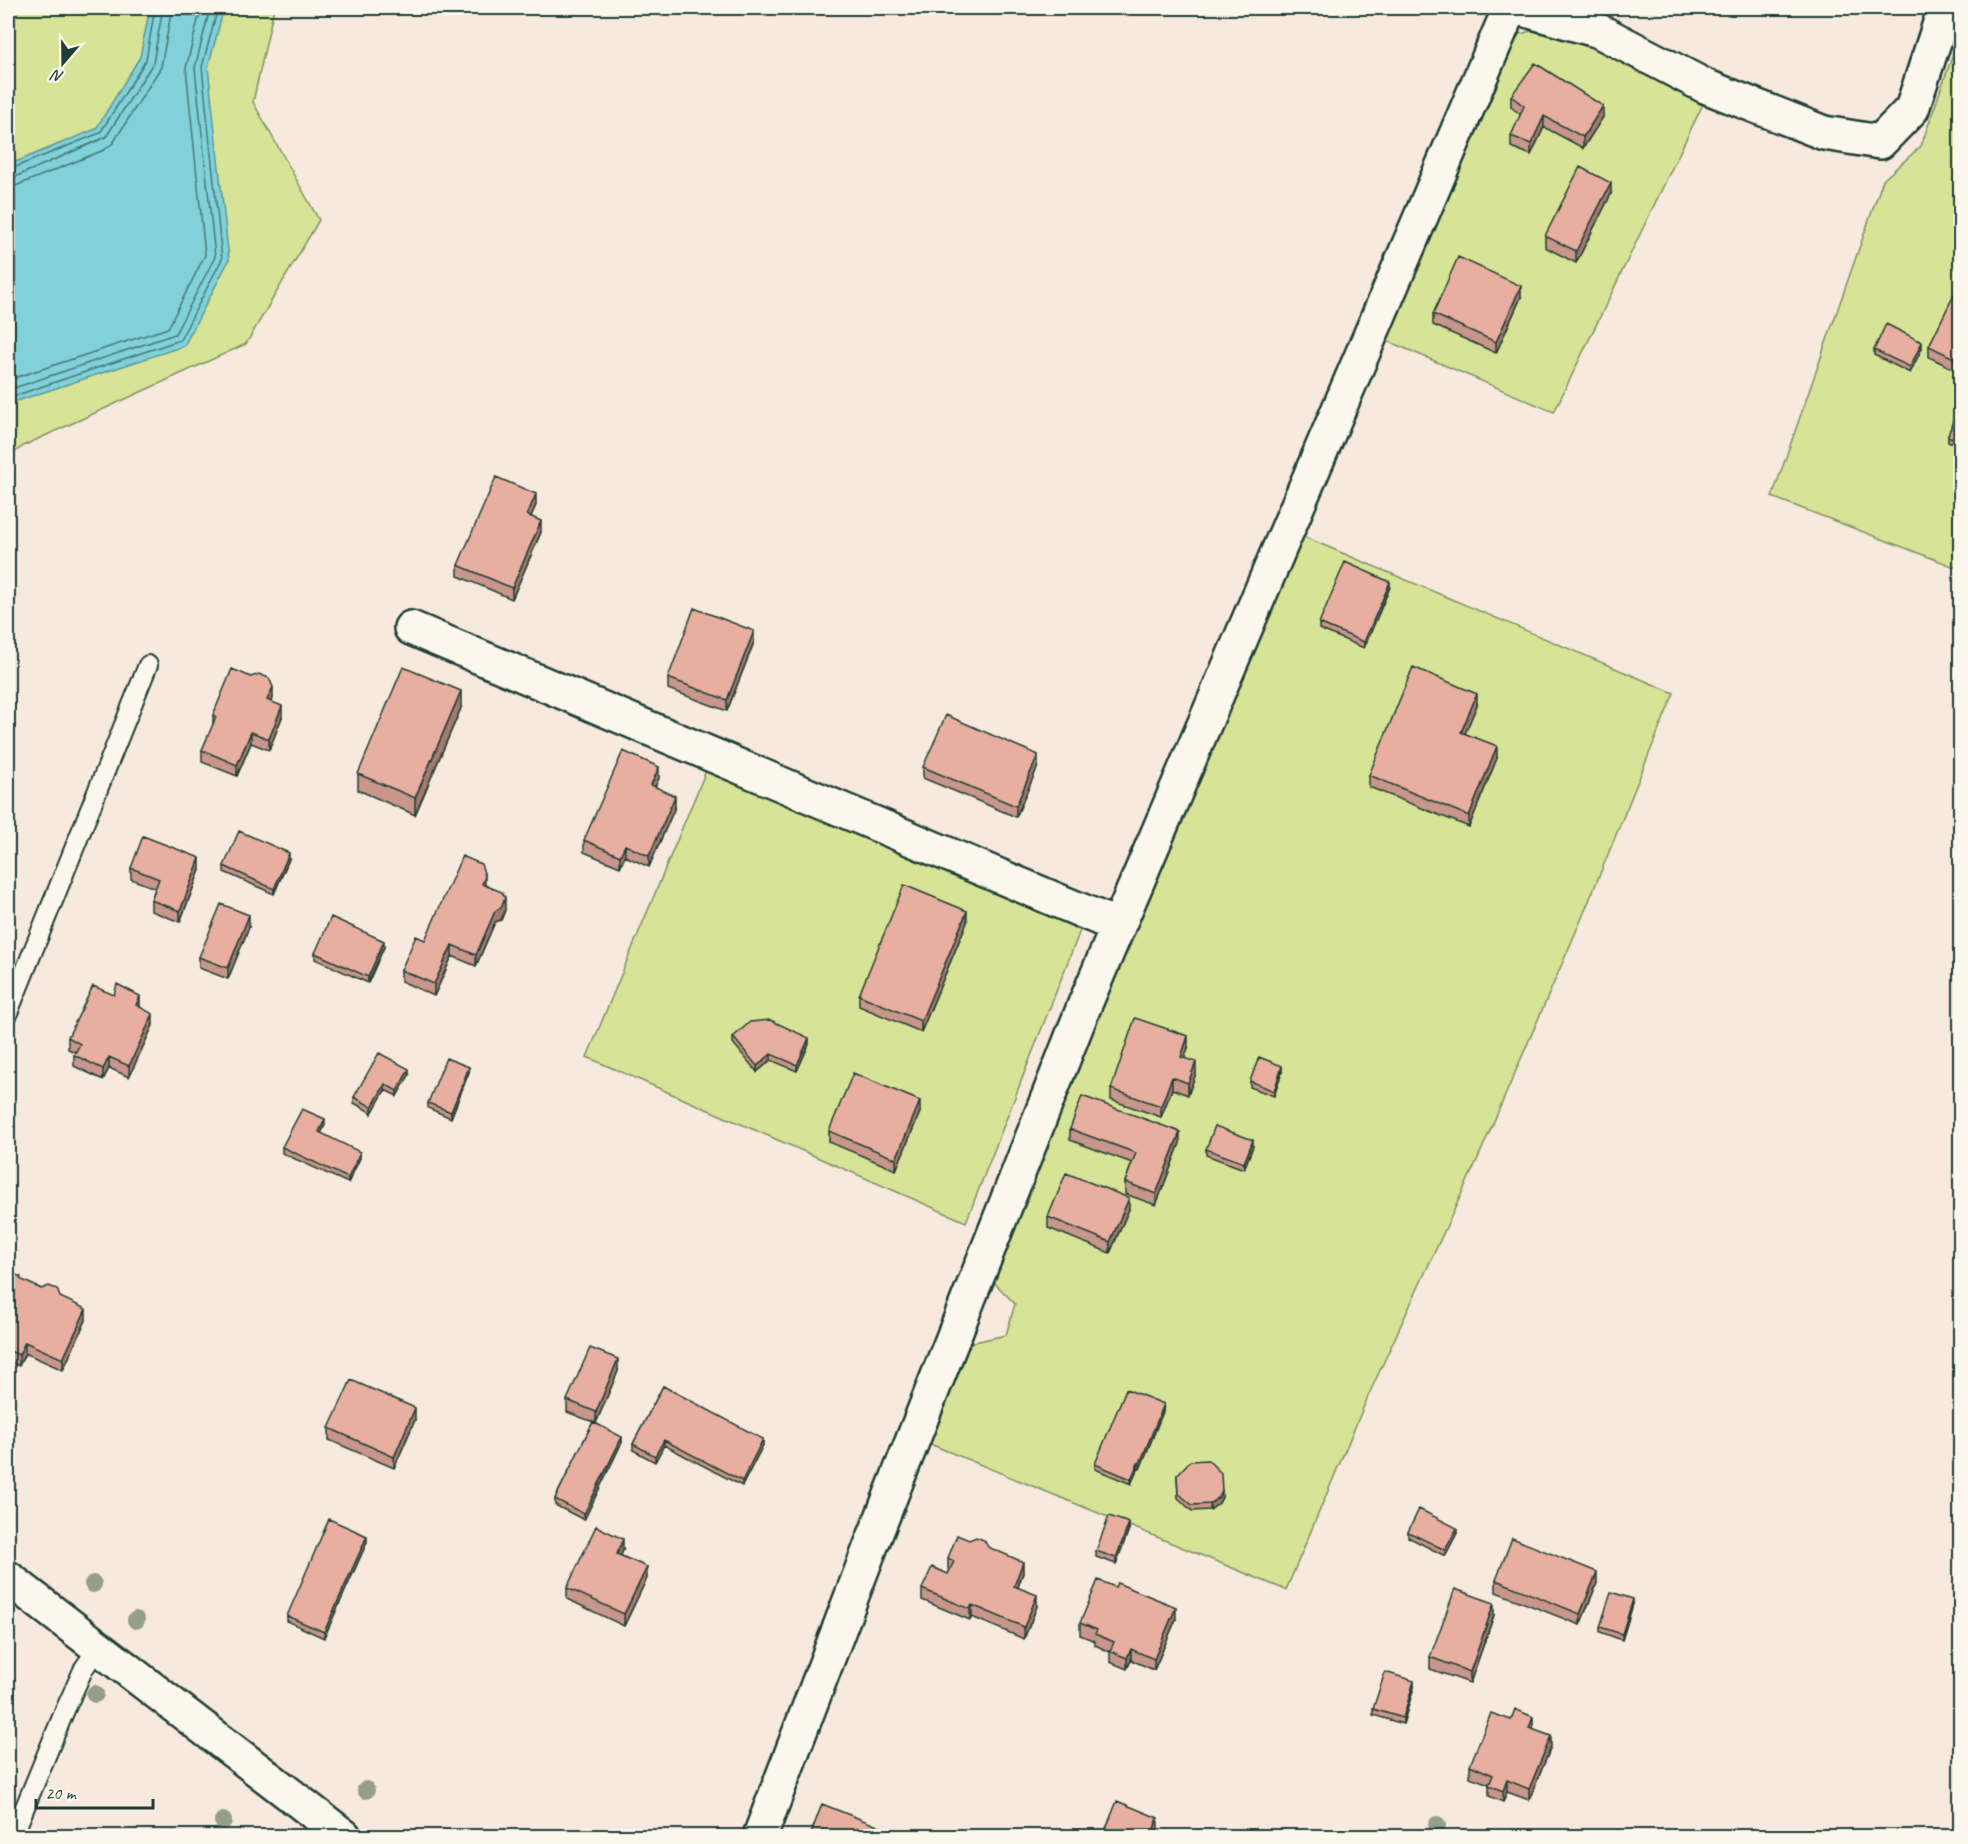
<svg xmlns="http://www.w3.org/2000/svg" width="1968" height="1844" font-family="Caveat,sans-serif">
<rect width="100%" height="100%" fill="#f7e9dd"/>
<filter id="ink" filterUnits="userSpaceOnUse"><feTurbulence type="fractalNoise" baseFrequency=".0167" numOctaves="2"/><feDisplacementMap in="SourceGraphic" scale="12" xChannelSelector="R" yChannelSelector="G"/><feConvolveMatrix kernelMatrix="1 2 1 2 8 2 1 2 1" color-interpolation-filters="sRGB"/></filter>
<g filter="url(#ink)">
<path fill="#d7e396" stroke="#7b9065" stroke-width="1.5" d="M8,8H274L253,102L319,220L246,344L25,445L8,457Z
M1543,28L1590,45L1704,102L1554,412L1383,339L1516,35Z
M1960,34V569L1772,497L1883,180L1921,146Z
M1302,536L1674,693L1584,913L1479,1156L1369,1394L1286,1590L930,1444L965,1344L1006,1335L1015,1304L990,1278L1002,1239Z
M710,761L1083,923L966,1222L587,1057Z"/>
<path fill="#80d1da" stroke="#599698" stroke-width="1.5" d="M150,8H224L208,67L229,260L184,346L8,404V165L96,129L140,57Z"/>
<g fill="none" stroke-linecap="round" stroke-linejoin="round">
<path stroke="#467876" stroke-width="1.5" d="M8,170L100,133L146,60L155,8
M8,178L15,177L106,137L153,63L163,8
M8,187L18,185L104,150L113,143L161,67L172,8
M8,380L168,328L205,255L186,68L201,8
M8,390L175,334L215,257L195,68L210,8
M8,398L180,340L222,259L202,67L218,8"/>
<g stroke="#1f3d34" stroke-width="22">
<path id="service" d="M8,1013L148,665
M13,1836L65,1710L84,1668L98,1648"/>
</g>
<g stroke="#1f3d34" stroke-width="38">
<path id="minor" d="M1519,8L1599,31L1705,86L1824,133L1880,142L1912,109L1945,8
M411,628L1118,926
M760,1836L872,1543L1085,1004L1510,8"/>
</g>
<g stroke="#1f3d34" stroke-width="38">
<path id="tertiary" d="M8,1578L344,1836"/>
</g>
<use href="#service" stroke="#fbf7ec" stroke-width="18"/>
<use href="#minor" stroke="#fbf7ec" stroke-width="33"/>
<use href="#tertiary" stroke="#fbf7ec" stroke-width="33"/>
</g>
<g fill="#959d8b">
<circle cx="93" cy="1584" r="9"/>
<circle cx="136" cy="1620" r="9"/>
<circle cx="95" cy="1694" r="9"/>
<circle cx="366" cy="1790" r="9"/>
<circle cx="223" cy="1821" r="9"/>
<circle cx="1437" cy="1825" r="9"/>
</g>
<path fill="#c8968a" stroke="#1f3d34" stroke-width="1.5" d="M1511,96L1603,117L1583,148L1544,127L1531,155L1511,147V136L1521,115L1511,107Z
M1611,194L1576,263L1545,247V236Z
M1960,285V372L1929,357V346Z
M1521,297L1496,353L1433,325V314Z
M1922,348L1910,373L1874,355V350Z
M1960,400V447L1948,442V436Z
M536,505L531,516L541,532L512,599L458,576V565Z
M1390,587L1364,648L1319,629V623Z
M754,642L727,711L668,689V678Z
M273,698L272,702L282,717L269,750L251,743L237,776L202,762V750L213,726V715Z
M1477,705L1465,733L1497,758L1469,827L1369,787V775Z
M461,708L415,815L358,790V774Z
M1038,766L1016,817L923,778V767Z
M659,778L655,786L675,807L649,867L625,856L620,867L584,852V840Z
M289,859L274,894L224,872V866Z
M131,868L200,870L180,922L151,911V900L155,888L131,879Z
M485,885L505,910L501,920L495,922L476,966L452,956L434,996L401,981V970L425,940Z
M967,922L921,1032L859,1006V995Z
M249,927L228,979L199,968V957Z
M384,947L368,983L315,959V953Z
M140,1007L153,1025L129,1077L109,1068L103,1080L74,1066V1055L75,1052L68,1049V1037Z
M733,1037L809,1044L797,1071L771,1060L757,1072L733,1043Z
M1188,1048L1184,1058L1196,1073L1188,1095L1172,1089L1161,1117L1111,1100V1089Z
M469,1072L451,1118L428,1108V1103Z
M1282,1072L1274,1096L1250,1087V1081Z
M409,1075L397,1096L385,1090L372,1113L354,1103V1097Z
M920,1112L896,1170L829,1142V1131Z
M325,1125L321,1133L360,1158L348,1183L282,1153V1147Z
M1070,1129L1180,1143L1156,1205L1125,1194V1182L1132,1163L1070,1140Z
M1253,1146L1244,1169L1206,1155V1149Z
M1129,1209L1110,1253L1048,1228V1217Z
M8,1272L21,1280L60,1297L86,1320L63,1370L25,1353L19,1366L8,1361Z
M618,1371L596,1423L622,1442L584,1520L555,1505V1499L593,1422L567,1412V1400Z
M663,1386L763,1445L742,1486L664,1445L655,1462L633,1450V1444Z
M1164,1409L1140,1469L1138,1468L1131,1484L1095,1469V1464Z
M415,1420L394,1468L329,1440V1428Z
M1177,1475L1222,1497L1219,1503L1210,1510L1192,1511L1178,1498Z
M1129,1529L1116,1564L1096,1557V1551Z
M1408,1532L1457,1533L1445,1556L1408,1537Z
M367,1542L324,1638L287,1621V1616Z
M988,1547L1023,1573L1018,1587L1037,1606L1024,1639L972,1617L970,1620L922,1600V1589L948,1574L950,1570L948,1569V1558Z
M623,1550L621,1555L647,1578L624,1626L567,1599V1588Z
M1496,1580L1597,1583L1580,1625L1496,1592Z
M1633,1604L1622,1640L1600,1632V1627Z
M1494,1615L1470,1683L1430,1669V1657Z
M1176,1619L1154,1670L1131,1660L1127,1669L1110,1662V1652L1095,1645V1641L1080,1635V1623Z
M1414,1687L1403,1724L1373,1715V1709Z
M1511,1720L1533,1728V1729L1551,1747L1529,1800L1507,1792L1503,1802L1489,1796V1784L1470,1777V1765Z"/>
<path fill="#a27a70" stroke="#1f3d34" stroke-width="1.5" d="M1603,106V117L1583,148V137Z
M1544,116V127L1531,155V144Z
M1611,183V194L1576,263V251Z
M1521,286V297L1496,353V342Z
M1922,342V348L1910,373V367Z
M536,494V505L527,526V515Z
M541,521V532L512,599V588Z
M1390,582V587L1364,648V642Z
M754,631V642L727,711V700Z
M273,687V698L267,711V700Z
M461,691V708L415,815V798Z
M1477,694V705L1461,743V732Z
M282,706V717L269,750V739Z
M251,732V743L237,776V765Z
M1497,746V758L1469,827V816Z
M1038,755V766L1016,817V806Z
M659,767V778L651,796V785Z
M675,796V807L649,867V856Z
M625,845V856L620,867V856Z
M289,853V859L274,894V889Z
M200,858V870L180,922V911Z
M485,876V887L482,884Z
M505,898V910L501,920L495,922L476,966V955L495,911Z
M967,911V922L921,1032V1021Z
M249,915V927L228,979V968Z
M384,941V947L368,983V977Z
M452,945V956L434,996V984Z
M140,996V1007L136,1005Z
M153,1014V1025L129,1077V1066Z
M1188,1036V1048L1181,1069V1057Z
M809,1038V1044L797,1071V1065Z
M771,1054V1060L757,1072V1066Z
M109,1057V1068L103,1080V1069Z
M1196,1062V1073L1188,1095V1083Z
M1282,1066V1072L1274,1096V1091Z
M469,1067V1072L451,1118V1112Z
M409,1069V1075L397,1096V1091Z
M1172,1077V1089L1161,1117V1106Z
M385,1084V1090L372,1113V1107Z
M920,1101V1112L896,1170V1159Z
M325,1119V1125L319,1138V1132Z
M1180,1132V1143L1156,1205V1194Z
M1253,1140V1146L1244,1169V1163Z
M360,1152V1158L348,1183V1178Z
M1129,1198V1209L1110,1253V1242Z
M86,1309V1320L63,1370V1359Z
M25,1342V1353L19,1366V1355Z
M618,1359V1371L596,1423V1412Z
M1164,1404V1409L1140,1469V1463Z
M415,1408V1420L394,1468V1457Z
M622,1437V1442L584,1520V1514Z
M763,1439V1445L742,1486V1481Z
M664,1440V1445L655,1462V1456Z
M1138,1463V1468L1131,1484V1479Z
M1222,1491V1497L1219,1503L1210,1510V1504Z
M1129,1523V1529L1116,1564V1558Z
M1457,1528V1533L1445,1556V1550Z
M367,1536V1542L324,1638V1632Z
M623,1539V1550L617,1565V1554Z
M1023,1562V1573L1014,1597V1586Z
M647,1567V1578L624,1626V1614Z
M1597,1572V1583L1580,1625V1614Z
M1037,1595V1606L1024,1639V1627Z
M1633,1599V1604L1622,1640V1634Z
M1494,1603V1615L1470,1683V1672Z
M972,1605V1617L970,1620V1609Z
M1176,1607V1619L1154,1670V1659Z
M1131,1649V1660L1127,1669V1658Z
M1414,1681V1687L1403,1724V1718Z
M1533,1717V1728L1529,1739V1728Z
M1551,1736V1747L1529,1800V1789Z
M1507,1780V1792L1503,1802V1791Z
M1158,1818V1830L1155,1836H1151Z"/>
<path fill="#e8afa0" stroke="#1f3d34" stroke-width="1.5" d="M1535,63L1603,106L1583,137L1544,116L1531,144L1511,136L1524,106L1511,96Z
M1580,167L1611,183L1576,251L1545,236Z
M1458,257L1521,286L1496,342L1433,314Z
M1959,284L1960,285V361L1929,346Z
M1886,324L1922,342L1910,367L1874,350Z
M1960,400V441L1948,436Z
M496,477L536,494L527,515L541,521L512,588L458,565Z
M1345,562L1390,582L1364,642L1319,623Z
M694,608L754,631L727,700L668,678Z
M403,667L461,691L415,798L358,774Z
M1413,667L1477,694L1461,732L1497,746L1469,816L1369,775Z
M232,669L251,677L259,674L269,678L273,687L267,700L282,706L269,739L251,732L237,765L202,750L216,717L213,715Z
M946,715L1038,755L1016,806L923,767Z
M623,751L659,767L651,785L675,796L649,856L625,845L620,856L584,840Z
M239,831L289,853L274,889L224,866Z
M143,836L200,858L180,911L151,900L159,879L131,868Z
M462,856L481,864L485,876L482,884L502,892L505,898L501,908L495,911L476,955L452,945L434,984L401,970L416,936L425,940Z
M904,885L967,911L921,1021L859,995Z
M221,904L249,915L228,968L199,957Z
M331,917L384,941L368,977L315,953Z
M117,984L140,996L136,1005L153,1014L129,1066L109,1057L103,1069L74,1055L80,1044L68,1037L93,986L114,995Z
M1135,1018L1188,1036L1181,1057L1196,1062L1188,1083L1172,1077L1161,1106L1111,1089Z
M770,1020L809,1038L797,1065L771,1054L757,1066L733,1037L750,1022Z
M379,1053L409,1069L397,1091L385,1084L372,1107L354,1097Z
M1259,1057L1282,1066L1274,1091L1250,1081Z
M446,1058L469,1067L451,1112L428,1103Z
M853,1073L920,1101L896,1159L829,1131Z
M1082,1096L1180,1132L1156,1194L1125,1182L1136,1153L1070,1129Z
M302,1109L325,1119L319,1132L360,1152L348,1178L282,1147Z
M1215,1126L1253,1140L1244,1163L1206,1149Z
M1066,1173L1129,1198L1110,1242L1048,1217Z
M8,1272L21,1277L20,1279L41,1289L49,1286L57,1289L60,1297L86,1309L63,1359L25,1342L19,1355L8,1350Z
M590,1348L618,1359L596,1412L567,1400Z
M351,1380L415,1408L394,1457L329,1428Z
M663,1386L763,1439L742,1481L664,1440L655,1456L633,1444Z
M1126,1389L1164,1404L1140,1463H1138L1131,1479L1095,1464Z
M593,1422L622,1437L584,1514L555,1499Z
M1208,1460L1221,1473L1222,1491L1219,1497L1210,1504L1192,1505L1178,1493L1177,1475L1190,1461Z
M1419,1509L1457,1528L1445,1550L1408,1532Z
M1109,1516L1129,1523L1116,1558L1096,1551Z
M329,1519L367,1536L324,1632L287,1616Z
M596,1526L623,1539L617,1554L647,1567L624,1614L567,1588Z
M957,1535L969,1540L976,1537L984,1540L988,1547L1023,1562L1014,1586L1037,1595L1024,1627L972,1605L970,1609L922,1589L932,1567L948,1574L954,1561L948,1558Z
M1512,1538L1597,1572L1580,1614L1496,1580Z
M1098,1580L1115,1587L1117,1583L1176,1607L1154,1659L1131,1649L1127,1658L1110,1651L1114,1642L1095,1634L1097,1630L1080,1623Z
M1455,1589L1494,1603L1470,1672L1430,1657Z
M1611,1592L1633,1599L1622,1634L1600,1627Z
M1385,1672L1414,1681L1403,1718L1373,1709Z
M1515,1709L1533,1717L1529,1728L1551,1736L1529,1789L1507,1780L1503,1791L1489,1785L1493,1775L1470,1765L1491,1713L1511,1720Z
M1117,1801L1158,1818L1151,1836H1103Z
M822,1804L903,1836H810Z"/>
</g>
<rect width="1968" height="1844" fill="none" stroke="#fbf7ec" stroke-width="30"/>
<rect x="15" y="15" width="1938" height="1814" fill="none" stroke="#1f3d34" stroke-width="2" filter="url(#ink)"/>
<g transform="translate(63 63) rotate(200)" stroke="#fbf7ec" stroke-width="4.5" paint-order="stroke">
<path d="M0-4.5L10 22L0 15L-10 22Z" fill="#1f3d34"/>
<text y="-9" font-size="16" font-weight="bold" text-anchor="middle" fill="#1f3d34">N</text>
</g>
<path d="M36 1799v9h117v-9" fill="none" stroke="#1f3d34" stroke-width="3"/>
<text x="45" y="1799" font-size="18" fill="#1f3d34" stroke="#fbf7ec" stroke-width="4.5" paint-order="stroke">20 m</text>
</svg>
